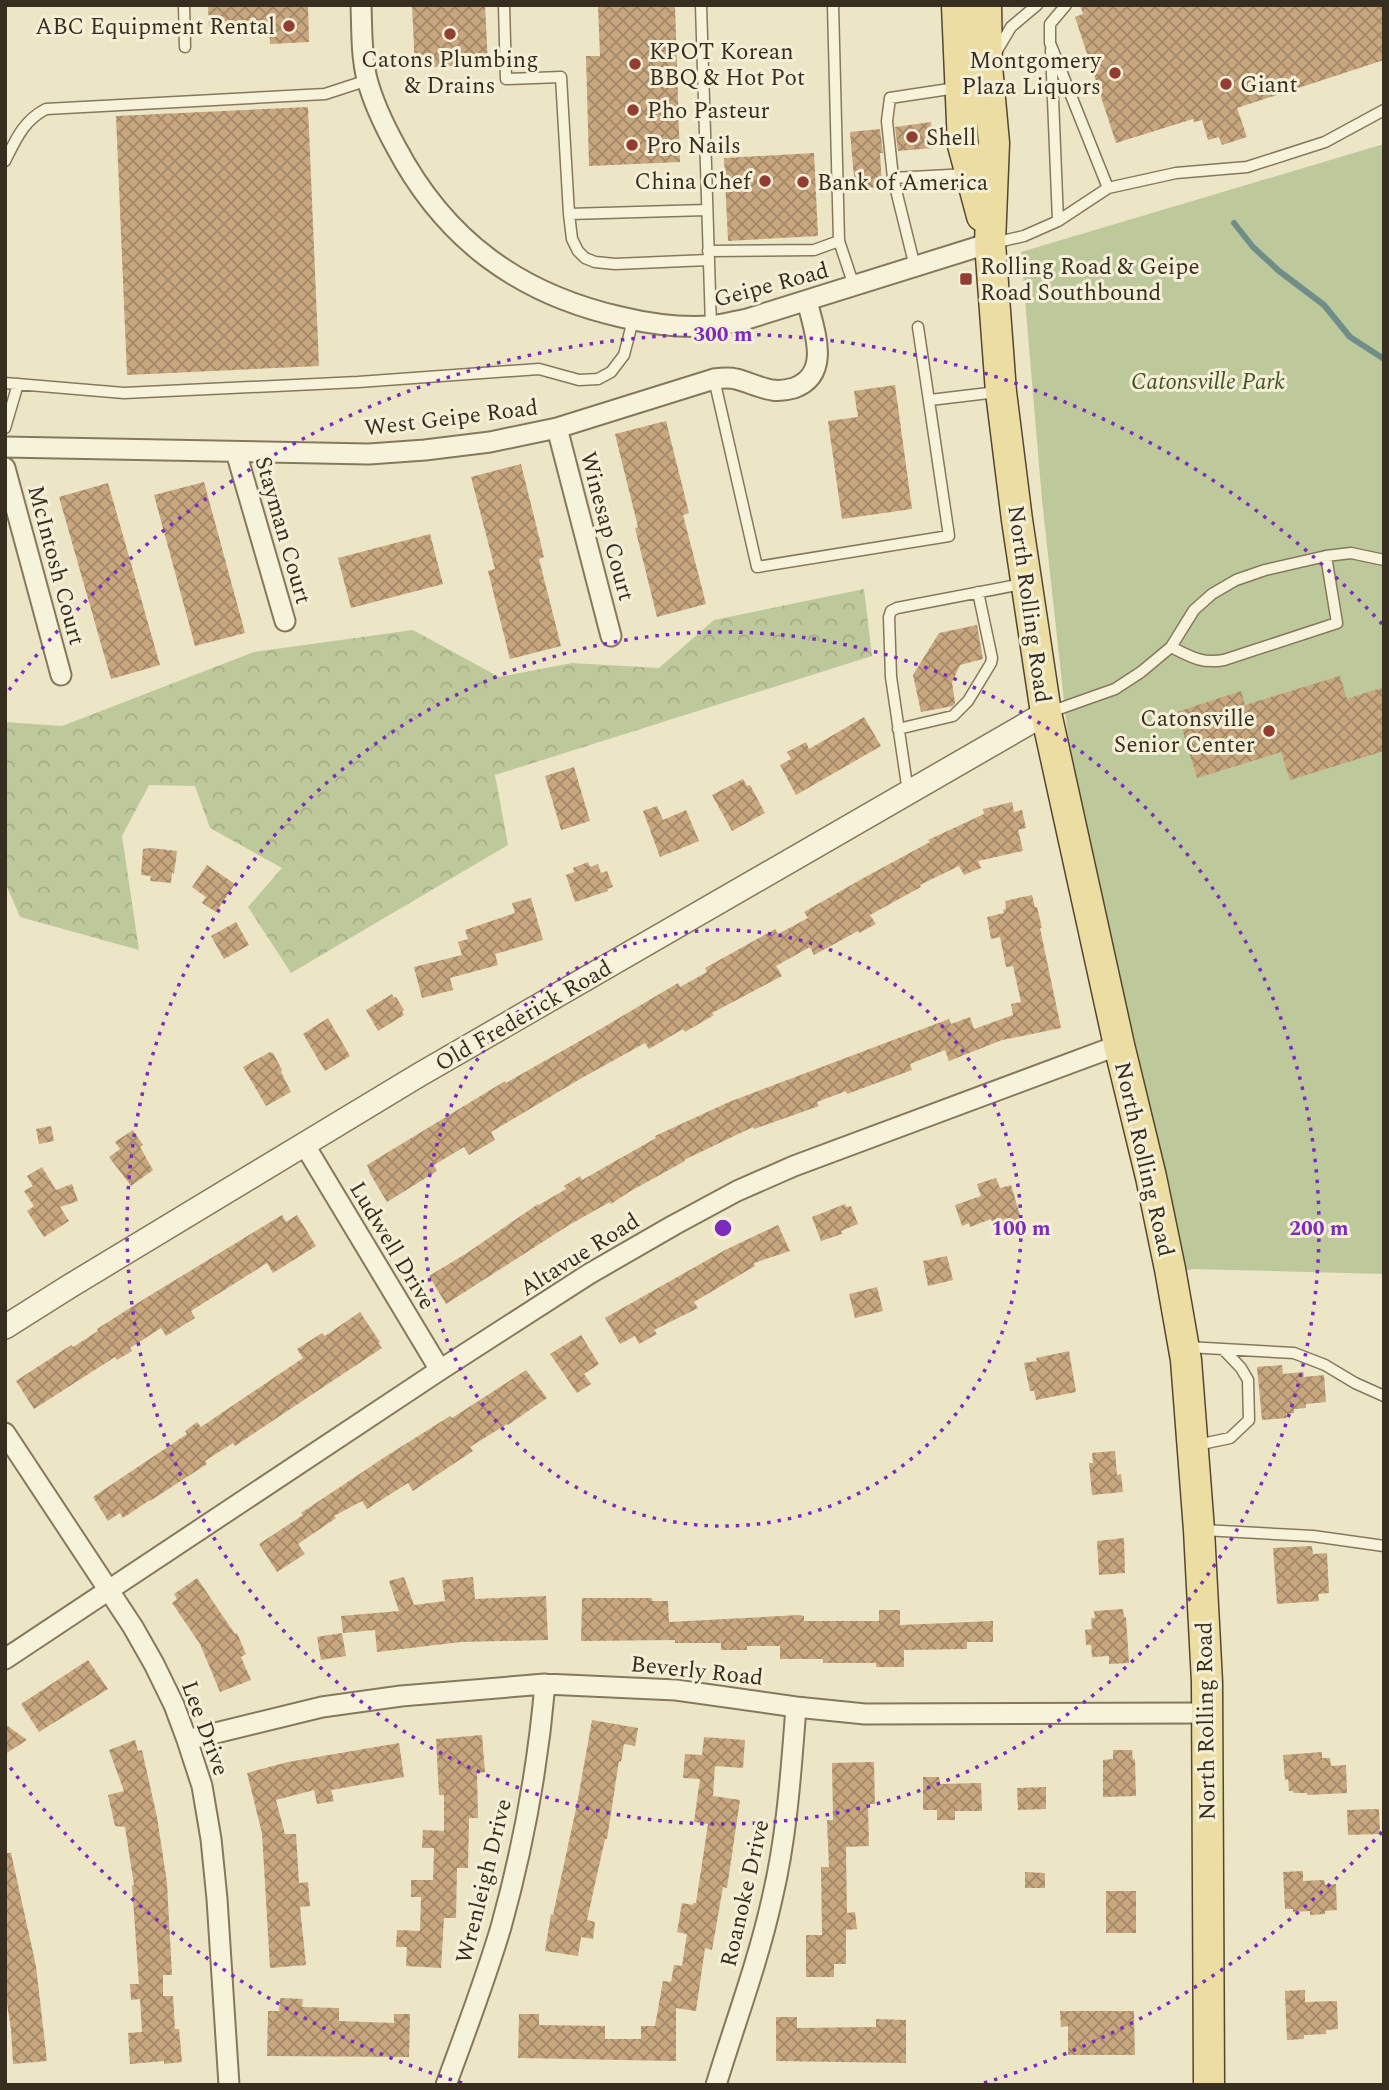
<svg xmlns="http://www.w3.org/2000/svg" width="1389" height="2090" font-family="Spectral,serif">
<defs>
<pattern id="forest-crowns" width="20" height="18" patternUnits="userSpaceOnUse" patternTransform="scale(1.75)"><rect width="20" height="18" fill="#bec99b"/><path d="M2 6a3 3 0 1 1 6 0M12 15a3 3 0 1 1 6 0" fill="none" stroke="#a4ad85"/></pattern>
<pattern id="building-cross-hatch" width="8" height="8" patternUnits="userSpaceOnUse" patternTransform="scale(1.75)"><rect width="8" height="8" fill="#c8a77f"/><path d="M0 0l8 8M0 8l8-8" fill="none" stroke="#a38868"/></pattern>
</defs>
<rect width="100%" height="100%" fill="#ece6c7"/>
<path fill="url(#forest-crowns)" d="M864,589L872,656L495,775L508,845L291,973L248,907L282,868L210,828L195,786L149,785L122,836L139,950L20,917L5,882V722L62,726L254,652L413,630L499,677L572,663L659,668L714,620Z"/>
<path fill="#bec99b" d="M1384,144V1274L1193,1269L1180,1272L1072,774L1042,500L1021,252Z"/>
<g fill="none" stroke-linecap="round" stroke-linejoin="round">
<path stroke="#6f8e8a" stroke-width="6" d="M1234,223L1253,247L1279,271L1324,305L1350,337L1384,359"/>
</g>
<path fill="url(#building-cross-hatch)" d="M208,5H308L309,42L270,44L269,25L209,27Z
M412,5H485L488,64L415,68Z
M598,5H675L680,162L589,166L586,56H600Z
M1080,5H1384V60L1237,108L1247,137L1222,145L1219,137L1208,140L1202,120L1194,122L1193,119L1116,143L1075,17L1083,14Z
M308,107L319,366L127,375L116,116Z
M931,122L933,148L898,151L895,127Z
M880,129L883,153H880L882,187L855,189L850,132Z
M814,153L818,236L728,241L724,158Z
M895,385L912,509L842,519L828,421L858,417L854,391Z
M666,421L689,513L683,515L706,604L657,617L635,528L638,527L615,434Z
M521,464L544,557L539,559L561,646L510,659L488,571L495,569L471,477Z
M204,482L245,633L195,646L154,495Z
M108,483L160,665L111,679L59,497Z
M430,534L443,584L351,608L338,558Z
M977,625L983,659L960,665L952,682L955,703L953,706L921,712L913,675L939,633Z
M1340,676L1347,699L1384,687V751L1290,780L1281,752L1197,778L1177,712L1241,691L1245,705Z
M864,717L881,746L796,795L780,765L791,759L787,752L806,742L809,749Z
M574,767L590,821L561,830L545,776Z
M743,779L747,786L750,785L765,813L732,831L712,795Z
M1012,802L1014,812L1022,810L1026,828L1018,830L1023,851L978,861L981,868L964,875L959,866L920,885L921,887L870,915L876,924L859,933L858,931L814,955L810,947L776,966L782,976L712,1013L714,1015L685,1032L683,1029L649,1049L645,1043L580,1079L491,1132L495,1140L469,1155L464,1147L434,1165L437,1171L387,1202L369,1172H370L367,1165L505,1081L506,1083L592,1034L678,983L680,987L707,972L705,968L775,929L778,934L808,918L804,912L867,876L930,842L928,840L984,814L983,809Z
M657,806L663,820L686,810L699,841L660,857L643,811Z
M151,848L177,851L174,874L172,872L171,883L150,881L151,876L141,875L143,849Z
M588,862L590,867L598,864L601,873L607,871L613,887L607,889L608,891L575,902L566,875L574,872L573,868Z
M207,865L235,884L216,912L202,903L206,897L192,887Z
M1032,895L1035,907H1037L1042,928H1040L1061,1028L1002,1040L949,1061L945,1050L910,1064L912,1070L847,1094L846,1091L817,1102L819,1106L754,1129L753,1127L684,1160L685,1161L629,1192L611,1204L610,1202L569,1225L446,1304L429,1276L467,1253L538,1204L539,1205L566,1189L564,1186L580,1176L582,1180L656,1138L655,1136L729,1102L949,1019L951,1024L970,1017L974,1029L1013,1015L1011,1004L1021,1002L1013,966L1006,967L1000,937L991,939L987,917L1004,913L1003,910L1006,909L1005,901Z
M531,898L543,940L495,954L498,965L450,978L453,990L422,998L414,967L462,955L458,942L468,939L465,930L515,913L512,903Z
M236,922L249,945L224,959L211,936Z
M392,994L394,998L396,997L404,1010L402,1011L404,1015L378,1031L366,1010Z
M328,1018L350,1056L325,1071L303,1034Z
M270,1052L273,1053L282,1070L281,1072L291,1092L266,1106L243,1067Z
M51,1126L54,1141L39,1144L36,1129Z
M133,1130L143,1145L140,1147L153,1170L131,1186L109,1157L120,1149L115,1142Z
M42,1167L56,1190L72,1184L78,1201L60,1207L69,1221L44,1237L27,1211L34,1206L24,1191L33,1186L27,1176Z
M996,1178L1000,1188L1011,1185L1023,1225L1001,1232L999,1229L995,1230L991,1219L970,1227L969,1223L962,1226L955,1205L981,1196L977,1184Z
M845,1204L846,1207L851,1206L858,1224L841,1231L842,1234L821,1241L812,1217Z
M282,1215L286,1222L297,1215L316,1246L273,1273L267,1263L191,1311L195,1318L166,1336L161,1328L130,1348L132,1351L117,1360L115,1357L34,1409L16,1381L71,1345L73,1347L98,1331L97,1329L144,1299Z
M778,1225L790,1251L754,1263L755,1266L694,1302L698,1308L654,1330L657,1334L639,1344L635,1336L620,1344L605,1318L725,1250Z
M947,1256L953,1280L928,1286L923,1261Z
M877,1287L883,1311L855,1318L849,1294Z
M360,1312L380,1342L378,1343L382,1348L235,1446L233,1443L205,1461L207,1464L150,1501V1500L123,1518L120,1513L108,1521L93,1497L187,1434L185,1431L197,1422L201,1427L303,1358L297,1349L322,1333L325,1336Z
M581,1335L599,1364L584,1374L591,1384L577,1393L550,1354Z
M1069,1351L1076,1392L1036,1400L1034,1391H1030L1024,1363L1037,1361L1036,1358Z
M1282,1365L1283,1374L1303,1372L1304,1377L1324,1375L1326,1402L1306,1404V1408L1294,1409V1413L1286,1414L1287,1418L1262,1420L1257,1367Z
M526,1370L547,1398L508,1425L507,1424L470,1447L473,1451L413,1491L408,1483L367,1509L362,1501L334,1516L336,1518L298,1544L305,1554L277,1572L259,1544L303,1515L301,1513L388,1455L450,1416L452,1418Z
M1115,1451L1117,1475L1121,1474L1123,1492L1092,1495L1089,1463H1093L1092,1453Z
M1124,1538L1125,1573L1099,1575L1097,1541Z
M1312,1546L1313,1554L1327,1553L1329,1593L1318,1594L1319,1601L1277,1604L1273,1548Z
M404,1577L414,1605L445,1601L442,1580L473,1577L475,1599L546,1596L548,1640L461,1642L377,1652L375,1630L343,1633L341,1616L399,1611L389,1581Z
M197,1578L235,1634L237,1633L246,1654L241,1657L251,1680L220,1692L200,1644L172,1603L177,1599L174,1594Z
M582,1598H652V1601H668L669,1622L799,1615L804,1616V1621H879V1610H900V1625L993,1621V1642H967V1649L904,1650V1667H876V1663H823V1659H780V1646H747V1650H721V1643H675V1640L581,1641Z
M1123,1609L1124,1617H1126L1129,1663L1109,1664V1656L1092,1657L1091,1645H1086L1085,1630L1092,1629L1091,1618H1095L1094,1611Z
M342,1633L346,1656L321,1660L317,1637Z
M88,1660L108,1689L39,1732L21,1704Z
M592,1720L638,1728L635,1746L624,1744L621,1762L619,1761L607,1839H605L587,1920L595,1922L593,1939L581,1937L578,1956L545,1951L551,1914L553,1915L577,1804Z
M5,1724L27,1740L5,1754Z
M482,1735L485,1772L477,1773L478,1818H469L468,1868H457L456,1918H444L441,1968L406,1966L407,1947H396L397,1930L420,1931L421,1897H411V1880H433L434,1848H422L423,1830L444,1831V1795H439L436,1739Z
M704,1737L745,1740L743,1768L715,1766L713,1796L740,1800L727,1888L723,1887L712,1950L705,1948L696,2011L676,2008V2061L518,2058L519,2014H539V2025L605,2026V2039H641V2026H655L663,1981L671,1982L674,1965L682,1966L687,1934L677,1932L682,1903L693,1905V1903H696L708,1824L694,1822L700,1779L683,1778L685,1754L702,1755Z
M135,1740L138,1751L142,1750L157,1817L167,1883L172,1975H163V1996H173L175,2029H179L182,2062L164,2064V2061L130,2064L128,2033L142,2032L140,1999L131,2000L130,1984H139L132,1885H134L125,1827L115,1826L108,1795L124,1791L109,1750Z
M399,1743L404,1777L331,1790L334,1801L317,1804L314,1790L276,1800L285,1834H296L299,1883L308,1882L310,1906L300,1907L306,1965L270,1968L262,1833L247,1773L288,1762Z
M1113,1750H1132L1133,1760L1135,1759L1136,1796L1103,1797V1760L1113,1759Z
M1322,1752V1758H1330L1331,1766L1346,1765L1347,1793L1307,1795V1793H1294L1293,1791H1289L1288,1779L1285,1780L1283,1755Z
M874,1762L875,1804H868L869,1846L846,1847L847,1913L855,1912L857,1929L846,1930V1964H834V1977H806V1935H822L821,1867H829L827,1820H833L832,1763Z
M923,1777H939L940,1784L981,1783L982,1811H955V1820H937V1810H923Z
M1046,1787V1809L1018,1810L1017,1788Z
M1379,1809L1380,1834L1348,1835L1347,1810Z
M5,1853H11L36,1966L47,2061L13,2064L11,2029L5,1991Z
M1303,1871V1881L1324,1880L1325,1885L1336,1884L1337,1910L1325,1911V1914L1310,1915V1911L1293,1912V1909H1285L1283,1872Z
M1025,1872L1045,1873V1888H1025Z
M1106,1891H1136V1933H1106Z
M1305,1990V2002L1337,2001L1338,2029L1326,2030V2034L1304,2035V2039L1287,2040L1285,1991Z
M280,1998L303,1999L302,2007L339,2008V2021L394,2023V2014H410L409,2057L267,2056L268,2011H279Z
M1060,2011H1134L1135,2055H1068V2026L1061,2027Z
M776,2017H797V2028L876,2027V2019L906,2020V2063L776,2061Z"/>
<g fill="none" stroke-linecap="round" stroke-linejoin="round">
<g stroke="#86785d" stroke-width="13">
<path id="service" d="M184,5L185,47
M504,5L506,79L561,77L569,214L706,210
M701,5L711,326
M833,5L839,241L854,286
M1051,50L1058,221
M995,54L1011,27L1037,5
M5,161C16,139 24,120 46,109L325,94L368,80
M893,178L887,121L890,98L956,88
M1108,188L1176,173L1247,167L1325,142L1384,110
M569,214L572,239L578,251L585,258L595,262L615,264L708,260
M993,243L1024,236L1058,221L1108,188L1050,43V24L1066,5
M708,251L814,250L839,241
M915,267L893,178L968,174
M714,379L757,567L949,536L918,327
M5,383L124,393L358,382L539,369L579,380L598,379L611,372L624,355L633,320
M930,400L997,392
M5,428L18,384
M1171,647C1191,657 1202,664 1224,660L1337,623L1326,556
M1050,712L1115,689L1141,672L1171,647L1194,610L1212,594L1236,580L1265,570L1326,556L1351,553L1384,560
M898,729L953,716L968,701L991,663L992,658L978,592
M908,792L891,677L889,617L891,611L897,608L1022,584
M1187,1347L1294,1353L1325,1365L1355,1383L1384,1396
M1197,1445L1230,1438L1249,1420L1248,1380L1241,1368L1224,1350
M1203,1530L1313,1536L1384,1546"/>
</g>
<g stroke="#86785d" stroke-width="23">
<path id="minor" d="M361,5C362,30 361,55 367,79C373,102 385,127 396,147C445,240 519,294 621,317C650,324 680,328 710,326C722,325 735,321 747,319L990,243
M557,428L611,636
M5,447L369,454L425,450L490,442L557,428L714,379C721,378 729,377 736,379C748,382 760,388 772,390C779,391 787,390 794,388C832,374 814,330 807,301
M236,452L285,621
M5,468L61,675
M304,1144L440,1370
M5,1433L133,1627L154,1664L174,1705L187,1740L202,1786L211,1839L217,1899L229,2085
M5,1659L440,1370L589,1274L674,1225L737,1191L794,1166L1119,1045
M187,1740L322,1707L401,1696L545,1684L676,1690L796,1707L865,1714L1206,1713
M446,2085C465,2033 485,1981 501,1927C523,1848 538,1766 545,1684
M716,2085C735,2023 758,1962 772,1899C787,1836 791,1772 796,1707"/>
</g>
<g stroke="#86785d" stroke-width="26">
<path id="tertiary" d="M5,1327L70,1286L419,1075L1046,713"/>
</g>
<g stroke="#554631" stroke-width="33">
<path id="primary" d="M957,5L963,145L982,216
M986,5L987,66L994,143L990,243L1001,392L1017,520L1046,713L1119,1045L1151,1177L1170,1269L1186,1360L1199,1530L1207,1682L1209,2085"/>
</g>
<use href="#service" stroke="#f7f2da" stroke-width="10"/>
<use href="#minor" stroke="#f7f2da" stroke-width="19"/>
<use href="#tertiary" stroke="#f7f2da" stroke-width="23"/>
<use href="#primary" stroke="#ecdea2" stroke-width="30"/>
</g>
<g fill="none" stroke="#7b2cbf" stroke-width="3.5" stroke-dasharray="3.5 7">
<circle cx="723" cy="1228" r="298"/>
<circle cx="723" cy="1228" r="596"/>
<path d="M1382 1832A894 894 0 0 1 984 2083M462 2083A894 894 0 0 1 9 1766M9 690A894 894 0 0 1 1382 624"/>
</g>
<g fill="#923d31" stroke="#f4efd6" stroke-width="2.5">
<circle cx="289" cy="26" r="7"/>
<circle cx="450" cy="34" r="7"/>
<circle cx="635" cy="64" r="7"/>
<circle cx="1115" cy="73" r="7"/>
<circle cx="1226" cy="84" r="7"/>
<circle cx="633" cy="110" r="7"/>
<circle cx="912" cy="137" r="7"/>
<circle cx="632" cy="145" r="7"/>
<circle cx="765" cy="181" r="7"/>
<circle cx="803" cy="182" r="7"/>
<rect x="959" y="272" width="14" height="14" rx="3.5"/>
<circle cx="1269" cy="731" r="7"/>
</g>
<g text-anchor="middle" stroke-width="6" stroke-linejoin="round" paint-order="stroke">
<g font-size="23" fill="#382e20" stroke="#f4efd6" text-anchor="start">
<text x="275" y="34" text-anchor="end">ABC Equipment Rental</text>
<text x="649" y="59">KPOT Korean<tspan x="649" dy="26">BBQ &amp; Hot Pot</tspan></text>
<text x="450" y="67" text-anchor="middle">Catons Plumbing<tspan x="450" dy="26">&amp; Drains</tspan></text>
<text x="1101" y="68" text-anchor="end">Montgomery<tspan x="1101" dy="26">Plaza Liquors</tspan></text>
<text x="1240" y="92">Giant</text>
<text x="647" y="118">Pho Pasteur</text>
<text x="926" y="145">Shell</text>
<text x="646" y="153">Pro Nails</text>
<text x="751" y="189" text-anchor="end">China Chef</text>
<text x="817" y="190">Bank of America</text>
<text x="980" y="274">Rolling Road &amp; Geipe<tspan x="980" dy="26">Road Southbound</tspan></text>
<text x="1255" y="726" text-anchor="end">Catonsville<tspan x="1255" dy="26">Senior Center</tspan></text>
</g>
<g font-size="23" fill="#382e20" stroke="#f4efd6">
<text transform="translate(771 284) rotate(-15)" y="8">Geipe Road</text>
<text transform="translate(451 417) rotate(-7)" y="8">West Geipe Road</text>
<text transform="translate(608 526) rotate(75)" y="8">Winesap Court</text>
<text transform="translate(284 530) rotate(74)" y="8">Stayman Court</text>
<text transform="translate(57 565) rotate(75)" y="8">McIntosh Court</text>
<text transform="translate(1030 604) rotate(82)" y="8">North Rolling Road</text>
<text transform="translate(523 1015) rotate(-30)" y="8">Old Frederick Road</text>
<text transform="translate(1145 1159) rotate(77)" y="8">North Rolling Road</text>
<text transform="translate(393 1245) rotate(59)" y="8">Ludwell Drive</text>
<text transform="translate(579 1254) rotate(-32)" y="8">Altavue Road</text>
<text transform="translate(697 1670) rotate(6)" y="8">Beverly Road</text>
<text transform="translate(1205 1721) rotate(-91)" y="8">North Rolling Road</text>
<text transform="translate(206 1728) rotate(70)" y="8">Lee Drive</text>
<text transform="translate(483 1881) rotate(-76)" y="8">Wrenleigh Drive</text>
<text transform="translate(744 1893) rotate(-77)" y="8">Roanoke Drive</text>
</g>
<g font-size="23" font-style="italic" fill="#435328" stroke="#f4efd6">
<text x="1208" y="389">Catonsville Park</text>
</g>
</g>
<circle cx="723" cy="1228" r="10" fill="#7b2cbf" stroke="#f4efd6" stroke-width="3.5"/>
<g font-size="21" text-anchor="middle" font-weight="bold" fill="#7b2cbf" stroke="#f4efd6" stroke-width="6" stroke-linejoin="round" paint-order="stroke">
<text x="723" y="341">300 m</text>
<text x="1021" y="1235">100 m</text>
<text x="1319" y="1235">200 m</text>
</g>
<rect width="1389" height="2090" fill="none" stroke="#382e20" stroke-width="14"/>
</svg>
